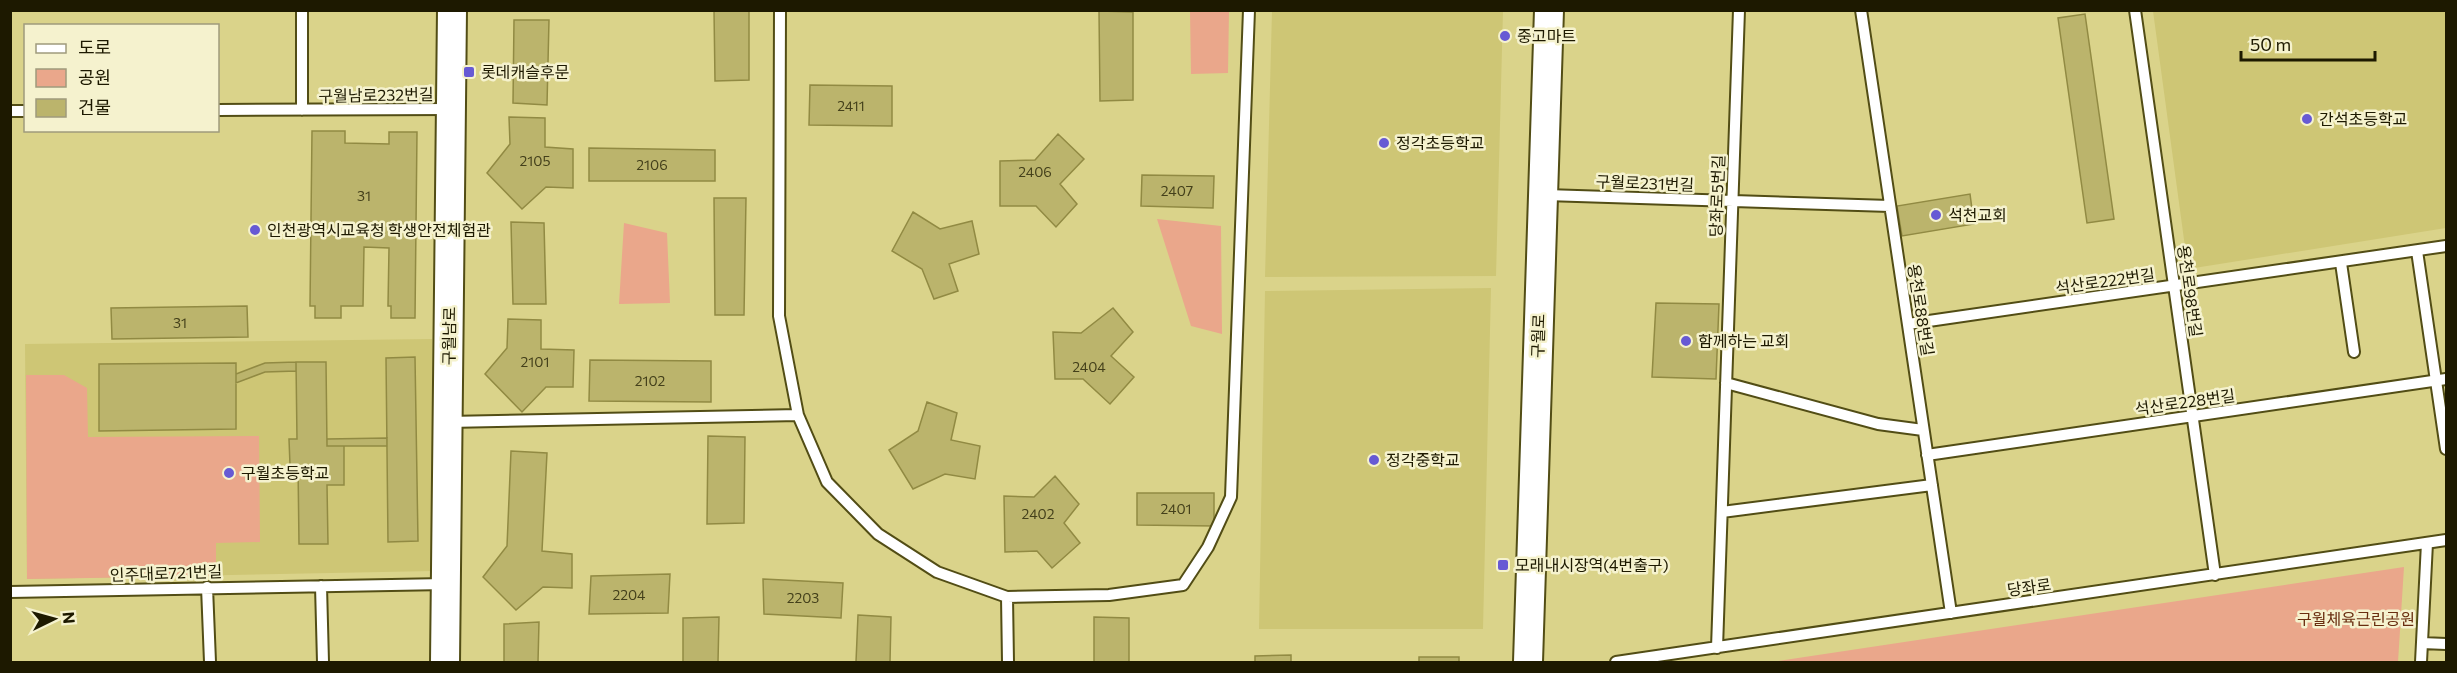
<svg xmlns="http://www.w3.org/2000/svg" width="2457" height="673" font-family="Commissioner,'Noto Sans KR',sans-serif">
<rect width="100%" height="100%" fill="#dad38a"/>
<path fill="#cec675" d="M1272,11H1503L1496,276L1265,277Z
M2153,11H2446V228L2188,269Z
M1491,288L1483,629H1259L1265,291Z
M432,339L433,571L27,579L25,344Z"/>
<path fill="#eaa78b" d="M1190,11H1229L1228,73L1191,74Z
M1157,219L1221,226L1222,334L1191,326Z
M624,223L667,233L670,303L619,304Z
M26,375H64L87,388L88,437L259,436L260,542L216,543V576L27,579Z
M2404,567L2398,662H1771Z"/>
<path fill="#bbb46c" stroke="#918a43" stroke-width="1.5" d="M714,10H749V80L715,81Z
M1099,11L1133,12V100L1100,101Z
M2085,14L2114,219L2087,223L2058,18Z
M514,20H549L547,105L513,103Z
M810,85L892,86V126L809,125Z
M509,117L545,118V147L573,149V188L546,187L522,209L487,173L510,144Z
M312,131H345V143L389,144V132H417L415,318H391V306H388L389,248L364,247L363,306H341V318H315V306H310Z
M1058,134L1084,159L1060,184L1077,204L1056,227L1036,206H1000V161L1035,160Z
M589,148L715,150V181H589Z
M1142,175L1214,176L1213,208L1141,206Z
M1970,194L1974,224L1902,236L1897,206Z
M714,198H746L744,315H715Z
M913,212L940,229L972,221L979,254L949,264L958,291L934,299L922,269L892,251Z
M511,222L544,223L546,304H513Z
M1656,303L1719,304L1716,379L1652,377Z
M247,306L248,337L112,339L111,308Z
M1113,308L1133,332L1111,356L1134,377L1110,404L1083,379H1055L1053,332L1081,333Z
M508,319L541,320V349L574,350L573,387H546L522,412L485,374L507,348Z
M415,357L418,541L388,542L386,358Z
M590,360L711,361V402L589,401Z
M296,362V371L265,372L236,383V374L265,363Z
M296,362H326L327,446H344V485H327L328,544H299L298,465H290L289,439H297Z
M236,363V429L99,431V364Z
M927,402L957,413L951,440L980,446L975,479L945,474L913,489L889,450L918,431Z
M708,436L745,437L744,523L707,524Z
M387,438V446H327V439Z
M511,451L547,453L542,551L572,554V588L543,587L516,610L483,577L507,546Z
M1055,476L1079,504L1064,523L1080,543L1052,568L1037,551L1005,552L1004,496L1034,497Z
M1137,493H1214V526L1137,525Z
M670,574L668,613L589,614L591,576Z
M763,579L843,583L841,618L764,614Z
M858,615L891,617L890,662H856Z
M719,617L718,662H683V618Z
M1094,617L1129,618V662H1094Z
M539,622L538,662H504V624Z
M1291,655V662H1255V656Z
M1419,657H1459V662H1419Z"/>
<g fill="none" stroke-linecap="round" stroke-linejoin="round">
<g stroke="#524d15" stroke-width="14">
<path id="lane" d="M302,10V110
M780,10L779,316L798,415L827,482L878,534L937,572L1007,597L1109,595L1183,585L1208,547L1231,497L1249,10
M1861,10L1951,613
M2135,10L2215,575
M218,110L451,109
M10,111H26
M1546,195L1890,206
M2417,251L2446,449
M2341,263L2354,352
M1908,324L2446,246
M1726,383L1878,424L1923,430
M448,422L798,415
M1927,455L2446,379
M1722,512L1932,485
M321,586L323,662
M207,587L210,662
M10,592L446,584
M1007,597L1008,662
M2422,643L2446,644
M1717,648L1739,10
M1616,662L2446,540
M2421,662L2427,543"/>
</g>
<g stroke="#524d15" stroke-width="32">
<path id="secondary" d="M445,662L452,10
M1528,662L1549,10"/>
</g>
<use href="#lane" stroke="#fff" stroke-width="10"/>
<use href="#secondary" stroke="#fff" stroke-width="28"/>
</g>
<g fill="#675ad4" stroke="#f5f2ce" stroke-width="2">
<circle cx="1505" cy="36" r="6"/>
<rect x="463" y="66" width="12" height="12" rx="3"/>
<circle cx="2307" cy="119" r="6"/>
<circle cx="1384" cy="143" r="6"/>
<circle cx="1936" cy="215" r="6"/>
<circle cx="255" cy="230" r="6"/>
<circle cx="1686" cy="341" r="6"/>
<circle cx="1374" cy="460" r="6"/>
<circle cx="229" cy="473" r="6"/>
<rect x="1497" y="559" width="12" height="12" rx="3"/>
</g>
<g text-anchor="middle" stroke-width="5" stroke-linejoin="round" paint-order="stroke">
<g font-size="14" fill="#44401b">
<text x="851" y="111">2411</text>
<text x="535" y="166">2105</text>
<text x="652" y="170">2106</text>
<text x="1035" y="177">2406</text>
<text x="1177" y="196">2407</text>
<text x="364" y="201">31</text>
<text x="180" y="328">31</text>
<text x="535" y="367">2101</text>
<text x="1089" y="372">2404</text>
<text x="650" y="386">2102</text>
<text x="1176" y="514">2401</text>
<text x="1038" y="519">2402</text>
<text x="629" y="600">2204</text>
<text x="803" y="603">2203</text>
</g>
<g font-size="16" fill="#1d1900" stroke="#f5f2ce" text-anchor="start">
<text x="1517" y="42">중고마트</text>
<text x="481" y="78">롯데캐슬후문</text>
<text x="2319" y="125">간석초등학교</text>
<text x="1396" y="149">정각초등학교</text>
<text x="1948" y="221">석천교회</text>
<text x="267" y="236">인천광역시교육청 학생안전체험관</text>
<text x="1698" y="347">함께하는 교회</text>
<text x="1386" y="466">정각중학교</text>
<text x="241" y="479">구월초등학교</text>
<text x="1515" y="571">모래내시장역(4번출구)</text>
</g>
<g font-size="16" fill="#1d1900" stroke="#f5f2ce">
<text transform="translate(376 95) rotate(-1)" y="6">구월남로232번길</text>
<text transform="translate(1645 183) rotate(2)" y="6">구월로231번길</text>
<text transform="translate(1717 196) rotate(-88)" y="6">당좌로5번길</text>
<text transform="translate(2105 281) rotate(-8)" y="6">석산로222번길</text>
<text transform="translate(2190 291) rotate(82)" y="6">용천로98번길</text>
<text transform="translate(1921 310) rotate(81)" y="6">용천로88번길</text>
<text transform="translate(449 336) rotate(-89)" y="6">구월남로</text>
<text transform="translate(1538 336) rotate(-88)" y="6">구월로</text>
<text transform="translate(2185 402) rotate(-8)" y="6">석산로228번길</text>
<text transform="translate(166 573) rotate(-2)" y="6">인주대로721번길</text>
<text transform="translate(2029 587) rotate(-8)" y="6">당좌로</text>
</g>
<g font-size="16" fill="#692d0f" stroke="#f5f2ce">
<text x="2356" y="625">구월체육근린공원</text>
</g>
</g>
<rect width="2457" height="673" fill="none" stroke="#1d1900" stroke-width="24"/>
<rect x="24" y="24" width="195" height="108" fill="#f5f2ce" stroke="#9f9b7c" stroke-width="1.5"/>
<rect x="36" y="44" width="30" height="9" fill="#ffffff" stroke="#9f9b7c" stroke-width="1.5"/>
<text x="78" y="54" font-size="18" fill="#1d1900">도로</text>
<rect x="36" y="69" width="30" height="18" fill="#eaa78b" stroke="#9f9b7c" stroke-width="1.5"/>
<text x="78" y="84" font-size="18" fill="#1d1900">공원</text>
<rect x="36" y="99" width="30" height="18" fill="#bbb46c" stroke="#9f9b7c" stroke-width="1.5"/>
<text x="78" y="114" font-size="18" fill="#1d1900">건물</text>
<g transform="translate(54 619) rotate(85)" stroke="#f5f2ce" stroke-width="4.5" paint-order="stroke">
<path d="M0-4.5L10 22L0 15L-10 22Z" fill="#1d1900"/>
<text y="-9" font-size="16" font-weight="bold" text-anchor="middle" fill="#1d1900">N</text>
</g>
<path d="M2241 51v9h134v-9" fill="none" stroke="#1d1900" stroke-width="3"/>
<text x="2250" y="51" font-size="18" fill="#1d1900" stroke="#f5f2ce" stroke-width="4.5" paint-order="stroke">50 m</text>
</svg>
